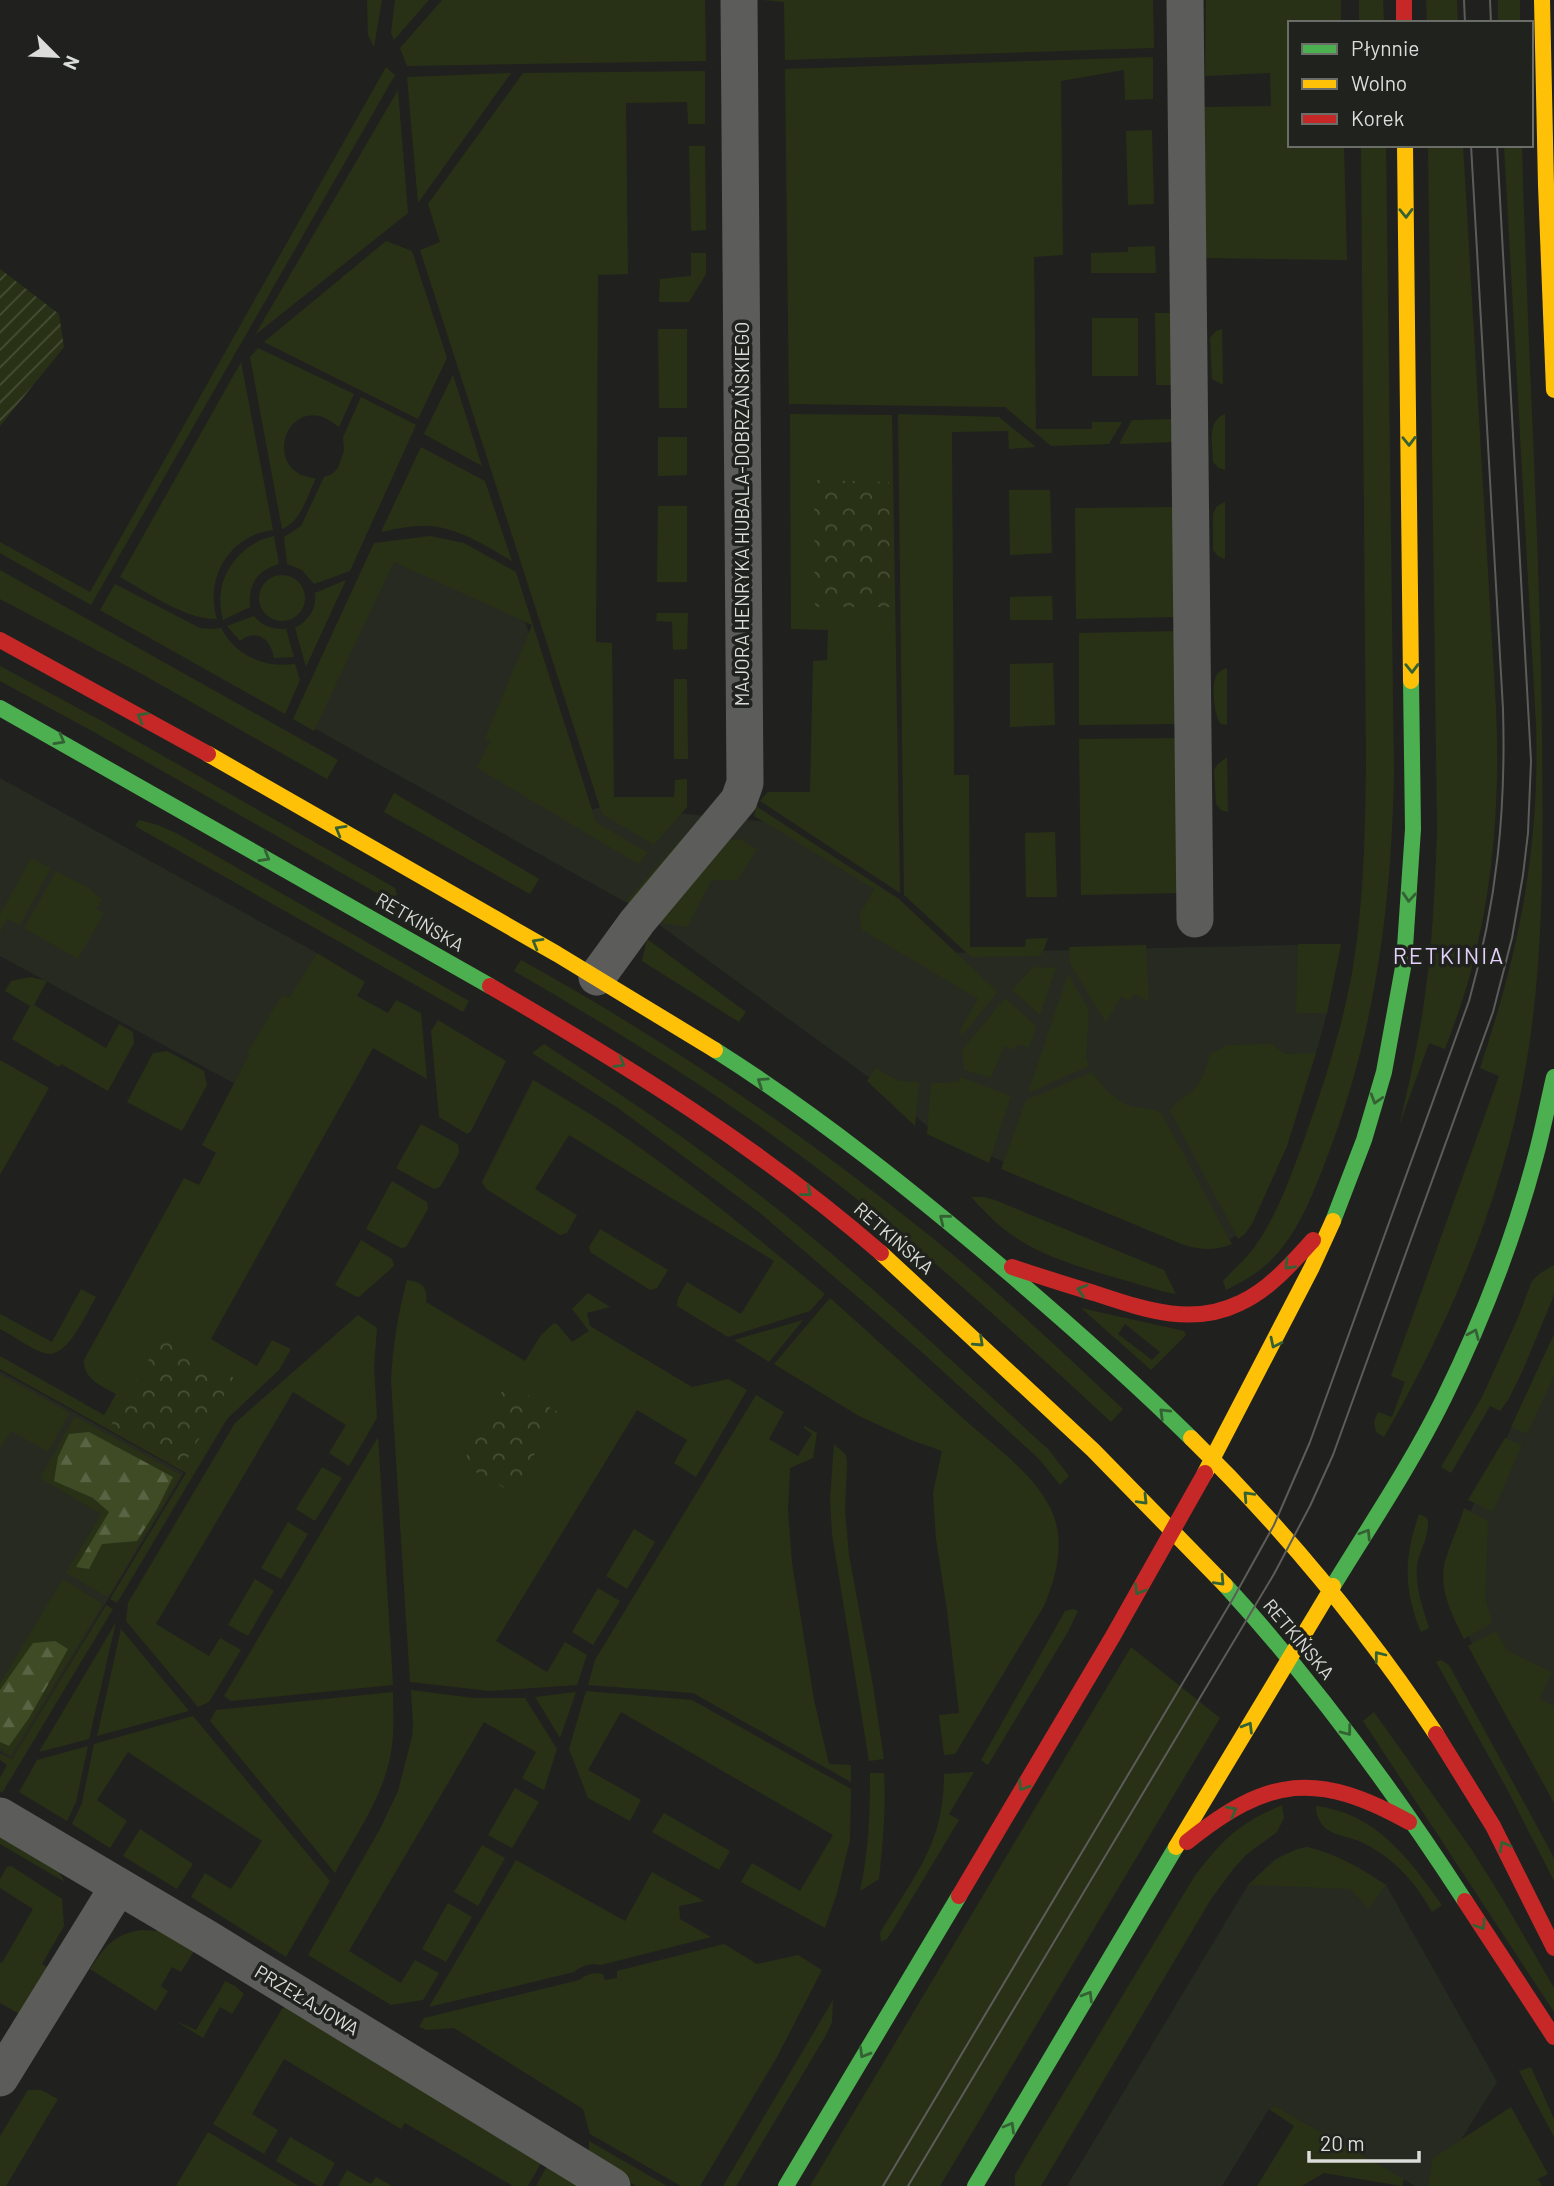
<svg xmlns="http://www.w3.org/2000/svg" width="1554" height="2186" font-family="Barlow,sans-serif">
<defs>
<pattern id="forest-firs" width="22" height="20" patternUnits="userSpaceOnUse" patternTransform="scale(1.75)"><rect width="22" height="20" fill="#3e4b25"/><path d="M5 1l3.5 6h-7zM16 11l3.5 6h-7z" fill="#596444"/></pattern>
<pattern id="park-crowns" width="20" height="18" patternUnits="userSpaceOnUse" patternTransform="scale(1.75)"><rect width="20" height="18" fill="#283116"/><path d="M2 6a3 3 0 1 1 6 0M12 15a3 3 0 1 1 6 0" fill="none" stroke="#474e37"/></pattern>
<pattern id="garden-furrows" width="10" height="10" patternUnits="userSpaceOnUse" patternTransform="scale(1.75)"><rect width="10" height="10" fill="#283116"/><path d="M-1 1l2-2M0 10L10 0M9 11l2-2" fill="none" stroke="#474e37"/></pattern>
</defs>
<rect width="100%" height="100%" fill="#20211e"/>
<path fill="#262a21" d="M399,554L520,606L587,811L604,806L770,822L883,894L944,953L1341,944L1327,1013L1316,1053L1243,1231L1224,1243L1178,1238L933,1131L874,1081L636,908L296,718L359,580Z
M0,778L317,953L237,1085L0,956Z
M1554,1344V1797L1464,1628L1453,1550L1480,1490Z
M0,1371L184,1473L12,1759L0,1752Z
M1307,1847L1318,1850L1358,1867L1386,1885L1497,2082L1432,2186H1415L1275,2106L1269,2109L1222,2186H1067L1248,1885L1275,1859L1297,1849Z"/>
<path fill="#283116" fill-rule="evenodd" d="M367,0H382L374,47L368,35Z
M395,0H429L394,40L391,33Z
M442,0H705L706,61L407,66L400,48Z
M761,0H1153L1154,48L785,60L784,2Z
M1206,0H1341V23H1290V145H1344L1347,260L1205,258V107L1271,106L1270,73L1205,76Z
M1359,0H1383L1384,23H1359Z
M1426,0H1457L1458,23H1427Z
M1498,0H1520V23H1498Z
M1153,57V99L1125,100L1124,70L1061,81L1063,255L1034,257L1036,429H1092V422H1122L1109,444L1051,446L1005,407L789,404L785,69Z
M386,67L395,75L91,605L0,553V542L90,592Z
M705,71V124H688L687,102L626,103L628,274L598,275L596,642L612,643L614,797H674L675,780L687,779V807L654,845L602,814L420,250L440,242L428,204L523,73Z
M511,73L418,203L407,77Z
M398,90L408,213L255,335Z
M1152,130L1154,204L1128,205L1126,131Z
M1361,145H1386L1394,775C1391,910 1375,1033 1326,1160C1314,1191 1302,1223 1281,1249C1266,1268 1247,1280 1226,1290L1223,1281C1234,1269 1249,1256 1258,1242C1279,1211 1291,1175 1304,1140C1324,1084 1343,1026 1353,967C1364,900 1365,833 1366,765Z
M1428,145H1463L1496,709C1500,795 1494,884 1472,967C1465,995 1455,1022 1445,1049L1429,1043L1399,1126C1408,1089 1416,1053 1422,1016C1432,954 1435,892 1437,829Z
M1504,145H1522C1527,342 1540,539 1542,736C1543,861 1545,983 1518,1106C1492,1223 1444,1333 1384,1437L1376,1432L1374,1422L1378,1412L1392,1417L1405,1382L1391,1376L1499,1076L1480,1068C1519,951 1540,849 1536,724Z
M689,146H705L706,230L691,231Z
M386,241L412,251L447,358L418,419L264,342Z
M1155,246L1156,273H1091V253L1128,252V247Z
M691,253H706V274L689,302H659L660,279L691,276Z
M1155,313H1175L1176,385H1156Z
M1092,318H1138V376H1092Z
M658,329H687V408H659Z
M1222,329L1223,385L1212,379L1210,338L1216,331Z
M258,348L354,394L339,427C333,423 327,418 320,416C279,408 267,476 316,478C307,496 301,522 282,529L250,357Z
M241,362L273,530C230,535 204,578 217,619C186,620 147,592 120,577Z
M453,375L482,466L424,434Z
M361,397L416,425L350,571L314,584L302,570L287,564L284,537L301,526L324,477L332,474L338,468L344,451L343,437Z
M790,414L892,415L900,893L760,801L768,792H810L813,661L827,660L828,630L791,629Z
M898,414L999,417L1036,447L1009,449L1008,431L952,432L954,775H969L970,947H1025L1026,939L1048,938L1043,952L1039,956L971,957L904,895Z
M1225,414V470L1219,468L1213,462C1213,445 1206,421 1225,414Z
M1176,419V442L1119,444L1132,420Z
M658,437H687V475L658,476Z
M421,447L485,481L512,561C488,547 459,528 430,526C414,525 396,529 381,532Z
M1009,490H1050L1052,553L1010,555Z
M1225,502V559L1218,556L1213,550V514L1217,506Z
M658,506H687V582H657Z
M1176,507L1178,617L1076,619L1075,508Z
M274,536L279,564C257,570 248,585 250,607L223,620C221,610 219,601 221,591C225,564 248,541 274,536Z
M430,536L464,543L516,572L596,822L648,853L638,864L477,768L490,741L485,738L532,625L394,562L314,731L293,719L374,543Z
M0,570L338,760L327,779L140,673L0,599Z
M259 598a23 23 0 1 1 46 0a23 23 0 1 1-46 0Z
M346,580L306,667L295,628C309,620 317,609 315,593Z
M115,584L200,628L214,629L221,628C236,656 264,668 295,664L300,680L285,714L100,610Z
M1052,596L1053,620H1010V597Z
M657,613H688L687,649L673,650L672,622L656,621Z
M254,616C263,627 273,629 286,629L294,657L274,658C271,639 257,628 240,641L227,626Z
M1179,631V724L1079,725V633Z
M1053,663L1055,725L1010,727V664Z
M0,666L100,720L395,888L397,894L392,900H389L94,732L0,681Z
M1227,668V725L1221,724C1214,717 1212,689 1215,679C1216,673 1221,670 1227,668Z
M674,679H687L688,759H674Z
M1180,738L1182,893L1081,895L1079,739Z
M1227,757L1228,812L1221,810L1216,804L1214,770L1218,764Z
M394,793L539,879L530,894L384,812Z
M719,797L633,905L626,901Z
M756,806L899,899L998,992L964,1033L961,1035L960,1030L978,999L862,930L859,916L874,889L754,816Z
M139,820L158,825L178,834L469,1001L463,1012L135,826Z
M1055,832L1057,897H1026L1025,833Z
M741,839L757,850L737,880H712L687,927L657,922L721,841Z
M31,858L51,868L20,925L7,919L0,932V914Z
M56,871L89,888L102,900L97,909L104,913L78,959L24,928Z
M647,939L746,1012L739,1022L642,961Z
M1298,944H1341L1327,1013H1296Z
M1146,945L1149,1002L1134,994L1129,1001L1121,997L1106,1023L1070,964L1069,947Z
M317,953L365,982L357,996L388,1013L396,1000L421,1013L427,1079L373,1048L211,1339L257,1366L272,1340L291,1349L279,1370L227,1419L117,1603L110,1599L186,1473L0,1369V1356L104,1415L116,1394C102,1386 83,1379 84,1360L184,1178L199,1185L216,1153L202,1145L249,1055L247,1053L282,995L289,998Z
M521,960C671,1043 813,1140 946,1249C1007,1299 1065,1355 1123,1409L1111,1422C1015,1333 918,1244 813,1165C718,1093 617,1031 514,971Z
M1033,967L1056,968L1040,1015L1012,990Z
M1068,974L1089,1010L1086,1056L1089,1066L1028,1093Z
M31,977L47,981L34,1005L106,1048L119,1024L133,1032L134,1043L108,1091L61,1064L59,1067L12,1039L30,1006L5,991L11,981Z
M1005,998L1036,1026L1029,1048L1017,1044L1014,1050L1004,1046L991,1078L964,1070L962,1050Z
M438,1020L506,1061L471,1131L467,1134L439,1117L431,1031Z
M544,1044C608,1086 672,1128 732,1174C844,1258 945,1355 1048,1449L1069,1476L1060,1485L1039,1459L924,1354L760,1213L618,1108L532,1053Z
M1272,1044L1284,1054L1316,1053L1287,1146L1252,1224L1245,1234L1238,1239L1170,1111C1175,1102 1184,1098 1192,1091C1203,1081 1206,1069 1210,1054L1228,1045Z
M167,1051L204,1071L207,1085L182,1131L127,1102L153,1053Z
M0,1060L49,1088L0,1175Z
M876,1068L899,1081L919,1082L915,1126L867,1081Z
M1092,1072C1104,1089 1119,1106 1141,1108C1149,1109 1155,1109 1162,1114L1232,1244C1215,1251 1201,1250 1184,1245L1001,1169L1026,1100Z
M961,1077L1011,1096L989,1163L927,1134L931,1083L958,1082Z
M533,1080C558,1095 583,1109 607,1125C683,1176 754,1235 825,1294L810,1311L728,1337L677,1306L678,1298L687,1282L741,1314L774,1261L569,1135L535,1189L577,1215L567,1233L560,1235L486,1189L482,1182Z
M421,1124L458,1144L459,1153L440,1187L434,1189L396,1168Z
M392,1181L427,1202L428,1209L406,1247L401,1248L366,1229Z
M971,1197H984L995,1200L1164,1270L1176,1294L1161,1291C1117,1277 1052,1263 1015,1237C998,1226 985,1212 971,1197Z
M600,1229L668,1270L657,1288L650,1290L590,1252L589,1247Z
M361,1240L392,1259L394,1266L359,1297L355,1296L335,1285Z
M1554,1265V1293L1552,1300L1523,1370L1508,1400L1500,1411L1490,1406L1451,1473L1441,1467L1482,1397L1517,1320L1532,1281L1539,1274Z
M407,1280C422,1282 428,1287 426,1302L525,1361L541,1335L554,1323L557,1324L572,1342L589,1331L572,1309L588,1293L610,1307L587,1313L590,1326L692,1387L728,1379L747,1390L696,1477L674,1463L687,1440L637,1410L496,1641L547,1672L565,1642L587,1655L577,1685L490,1691L410,1682L391,1380C393,1345 398,1313 407,1280Z
M81,1289L96,1297C86,1313 67,1361 44,1353C29,1348 14,1336 0,1329V1314L52,1342Z
M830,1298C873,1336 915,1375 957,1413C989,1443 1044,1478 1056,1523C1063,1551 1055,1580 1044,1606L955,1754L944,1755L939,1715L959,1713L947,1610L936,1539L933,1493L942,1451L911,1440L859,1416L774,1364Z
M1081,1308L1184,1331L1186,1335L1151,1370ZM1125,1324L1160,1352L1152,1360L1118,1334Z
M358,1315L377,1328L374,1367L377,1418L349,1466L329,1453L346,1425L293,1392L156,1624L209,1656L220,1638L241,1650L209,1702L198,1707L126,1621L128,1603L235,1423Z
M803,1320L769,1362L734,1340Z
M1554,1334V1376L1527,1434L1511,1427Z
M0,1374L70,1413L48,1452L11,1431L0,1449Z
M756,1395L784,1412L769,1439L798,1456L812,1434L804,1428L805,1426L817,1433L813,1458L790,1468L788,1511L792,1563L814,1700L829,1764L851,1765V1782L693,1693L588,1685L595,1660Z
M75,1416L181,1475L108,1597L66,1573L101,1514L40,1478Z
M378,1437L393,1685L231,1701L224,1696Z
M1505,1438L1522,1445L1493,1512L1468,1500Z
M834,1444L846,1455L847,1464L845,1511L849,1555L873,1686L884,1759L869,1761L832,1534L830,1498Z
M322,1467L342,1478L315,1521L296,1509Z
M1464,1508L1488,1521L1485,1598L1492,1623L1464,1639C1451,1613 1436,1584 1447,1555C1452,1539 1460,1524 1464,1508Z
M1419,1514L1427,1518C1432,1532 1419,1551 1417,1566C1415,1588 1423,1608 1429,1628L1421,1632C1403,1588 1404,1558 1419,1514Z
M288,1522L308,1534L281,1579L261,1568Z
M634,1529L655,1542L627,1589L606,1576Z
M63,1579L103,1604L11,1756L0,1749V1683Z
M255,1579L274,1591L248,1636L228,1625Z
M598,1588L620,1601L593,1645L572,1632Z
M106,1605L113,1609L2,1793L0,1791V1778L7,1765L0,1760V1753L12,1759Z
M1073,1609L1078,1611L1069,1630L988,1765L981,1760L1065,1611Z
M116,1622L89,1739L39,1752Z
M121,1629L189,1711L97,1736Z
M1496,1631L1508,1651L1552,1672L1540,1699L1554,1706V1803L1468,1646Z
M1131,1647L1220,1718L940,2186H810Z
M1441,1660L1449,1665L1551,1852L1554,1858V1881L1506,1787L1436,1662Z
M411,1690L473,1698H525L557,1749L544,1790L522,1778L536,1752L484,1722L349,1951L401,1983L415,1960L439,1973L423,2000L391,2005L308,1955L380,1829L398,1791L412,1737L413,1723Z
M586,1691L692,1700L851,1789L850,1840L837,1893L825,1928L741,1882L752,1863L800,1891L833,1835L621,1712L588,1770L641,1800L630,1821L588,1798L569,1749Z
M393,1692C393,1715 395,1738 389,1762C380,1801 354,1838 335,1873L210,1721L216,1710Z
M576,1692L560,1738L535,1697Z
M1374,1712L1472,1850L1502,1898L1554,1988V2012L1363,1721Z
M193,1716L330,1881L286,1957L191,1897L205,1873L231,1889L262,1841L128,1752L97,1800L127,1821L110,1848L72,1824L82,1803L94,1744Z
M88,1746L76,1802L67,1821L19,1792L37,1760Z
M974,1772L949,1814L959,1820L893,1930L887,1939L881,1942L880,1933C900,1899 926,1865 937,1828C942,1810 944,1792 944,1774Z
M870,1773H884C886,1809 883,1843 879,1879L860,1891C869,1851 870,1813 870,1773Z
M515,1788L539,1802L512,1848L488,1835Z
M1282,1805L1284,1818L1277,1832L1247,1854L1234,1868L1211,1899L1041,2186H1015V2175L1033,2144L1194,1877C1223,1839 1238,1824 1282,1805Z
M1316,1806C1376,1813 1409,1859 1442,1905L1432,1912C1414,1880 1393,1857 1359,1841C1349,1837 1337,1836 1328,1830C1320,1824 1316,1816 1316,1806Z
M664,1813L730,1851L719,1870L652,1832Z
M140,1829L193,1864L177,1889L123,1856Z
M0,1833L54,1865L65,1882L0,1844Z
M482,1845L505,1858L478,1906L454,1892Z
M1307,1847C1336,1853 1361,1869 1386,1885L1369,1909L1350,1889L1248,1885C1266,1868 1281,1852 1307,1847Z
M516,1860L625,1921L652,1872L704,1901L679,1906L680,1919L711,1937L601,1965C591,1963 582,1965 574,1972L429,2007Z
M11,1866L62,1899L64,1926L42,1964L49,1968L21,2015L0,2003V1962L2,1963L33,1909L0,1888V1879L7,1867Z
M448,1903L472,1917L446,1962L422,1949Z
M141,1930L160,1931L194,1951L181,1972L172,1967L161,1986L168,1991L156,2011L90,1969C106,1945 113,1935 141,1930Z
M724,1944L757,1964L798,1955L822,1970L777,2057L700,2186H681L590,2134L583,2109L454,2028L427,2030L419,2027L424,2018L579,1980C587,1974 593,1972 603,1974L605,1980L617,1978V1971Z
M225,1981L235,1986L244,1994L232,2014L220,2007L203,2038L176,2021L196,2030L221,1989Z
M833,2000L832,2022L826,2035L738,2183L736,2186H723Z
M285,2004L541,2163L528,2186H513L405,2123L401,2129L284,2059L252,2114L278,2130L264,2154L213,2124Z
M1531,2067L1554,2119V2137L1519,2071Z
M28,2090H41L58,2099L6,2186H0V2136Z
M1275,2106L1404,2179L1402,2186L1324,2173L1302,2186H1257L1294,2126L1269,2109Z
M1511,2107L1548,2174L1538,2179L1542,2186H1428L1433,2158Z
M208,2132L299,2186H176Z
M290,2137L335,2163L322,2186H318L276,2161Z
M589,2141L667,2186H636L589,2158Z
M547,2166L580,2186H536Z
M347,2170L371,2184L376,2177L392,2186H338Z"/>
<path fill="url(#forest-firs)" d="M89,1432L173,1477L157,1509L137,1541L102,1544L89,1569L76,1567L109,1512L93,1498L54,1481L58,1457L69,1434Z
M55,1641L68,1649L29,1718L9,1746L0,1742V1690L33,1643Z"/>
<path fill="url(#park-crowns)" d="M814,480L889,482L890,607H815Z
M162,1337L234,1378L183,1466L111,1425Z
M506,1384L558,1412L513,1493L462,1464Z"/>
<path fill="url(#garden-furrows)" d="M0,269L59,314L64,347L0,426Z"/>
<g fill="none" stroke-linecap="round" stroke-linejoin="round">
<path stroke="#5c5d5b" stroke-width="37" d="M1185,0L1195,919
M597,977L637,922L739,800L745,783L739,0
M0,1816L208,1939L612,2186
M0,2078L118,1887"/>
<path stroke="#4caf50" stroke-width="16" d="M0,708L490,986
M715,1050C819,1116 916,1194 1010,1274C1072,1327 1133,1381 1191,1438
M1333,1221L1364,1140L1384,1072L1404,962L1413,829L1411,681
M1225,1585C1315,1683 1393,1790 1465,1901
M1333,1586C1371,1524 1412,1463 1444,1398C1482,1321 1514,1238 1536,1155C1543,1129 1548,1103 1554,1077
M786,2186L959,1896
M975,2186L1176,1847"/>
<path stroke="#ffc107" stroke-width="16" d="M1542,0L1546,185L1554,390
M1405,145L1411,681
M208,754L557,954L715,1050
M881,1253L1093,1450L1225,1585
M1191,1438C1283,1528 1365,1627 1436,1734
M1205,1473L1312,1267L1333,1221
M1176,1847L1333,1586"/>
<path stroke="#c62828" stroke-width="16" d="M1404,0V23
M0,640L208,754
M490,986C626,1065 762,1149 881,1253
M1012,1267C1039,1276 1067,1285 1094,1293C1143,1309 1191,1327 1240,1303C1269,1290 1292,1263 1313,1240
M1436,1734L1493,1826L1554,1948
M1187,1842C1269,1776 1317,1771 1409,1822
M959,1896L1113,1636L1205,1473
M1465,1901L1554,2037"/>
<path stroke="#5c5c5a" stroke-width="2" d="M1464,0L1465,23
M1490,0L1491,23
M883,2186L1234,1597L1274,1525L1310,1442L1469,1001C1497,902 1506,811 1503,709L1471,145
M908,2186L1274,1574L1310,1506L1333,1455L1493,1012L1512,938L1523,875L1528,833L1531,761L1497,145"/>
</g>
<defs><path id="oneway-chevron" d="M-2-3.5L2.5 0L-2 3.5" fill="none" stroke-width="1.6" stroke-linecap="round" stroke-linejoin="round" transform="scale(1.75)"/></defs>
<g stroke="#346134">
<use href="#oneway-chevron" transform="translate(1406 213) rotate(89)"/>
<use href="#oneway-chevron" transform="translate(1409 441) rotate(89)"/>
<use href="#oneway-chevron" transform="translate(1412 668) rotate(89)"/>
<use href="#oneway-chevron" transform="translate(142 717) rotate(-150)"/>
<use href="#oneway-chevron" transform="translate(60 740) rotate(30)"/>
<use href="#oneway-chevron" transform="translate(340 830) rotate(-150)"/>
<use href="#oneway-chevron" transform="translate(265 857) rotate(30)"/>
<use href="#oneway-chevron" transform="translate(1409 897) rotate(94)"/>
<use href="#oneway-chevron" transform="translate(537 943) rotate(-150)"/>
<use href="#oneway-chevron" transform="translate(620 1063) rotate(32)"/>
<use href="#oneway-chevron" transform="translate(762 1082) rotate(-146)"/>
<use href="#oneway-chevron" transform="translate(1376 1099) rotate(107)"/>
<use href="#oneway-chevron" transform="translate(807 1192) rotate(38)"/>
<use href="#oneway-chevron" transform="translate(944 1219) rotate(-141)"/>
<use href="#oneway-chevron" transform="translate(1289 1265) rotate(133)"/>
<use href="#oneway-chevron" transform="translate(1082 1290) rotate(-162)"/>
<use href="#oneway-chevron" transform="translate(1474 1334) rotate(-67)"/>
<use href="#oneway-chevron" transform="translate(979 1342) rotate(43)"/>
<use href="#oneway-chevron" transform="translate(1275 1343) rotate(116)"/>
<use href="#oneway-chevron" transform="translate(1164 1413) rotate(-136)"/>
<use href="#oneway-chevron" transform="translate(1248 1496) rotate(-133)"/>
<use href="#oneway-chevron" transform="translate(1143 1500) rotate(46)"/>
<use href="#oneway-chevron" transform="translate(1366 1534) rotate(-58)"/>
<use href="#oneway-chevron" transform="translate(1220 1581) rotate(47)"/>
<use href="#oneway-chevron" transform="translate(1139 1590) rotate(120)"/>
<use href="#oneway-chevron" transform="translate(1379 1656) rotate(-128)"/>
<use href="#oneway-chevron" transform="translate(1248 1727) rotate(-59)"/>
<use href="#oneway-chevron" transform="translate(1347 1731) rotate(53)"/>
<use href="#oneway-chevron" transform="translate(1023 1786) rotate(121)"/>
<use href="#oneway-chevron" transform="translate(1232 1811) rotate(-28)"/>
<use href="#oneway-chevron" transform="translate(1504 1846) rotate(-118)"/>
<use href="#oneway-chevron" transform="translate(1481 1925) rotate(58)"/>
<use href="#oneway-chevron" transform="translate(1088 1996) rotate(-59)"/>
<use href="#oneway-chevron" transform="translate(864 2053) rotate(121)"/>
<use href="#oneway-chevron" transform="translate(1010 2127) rotate(-60)"/>
</g>
<g text-anchor="middle" stroke-width="7" stroke-linejoin="round" paint-order="stroke">
<g font-size="19" fill="#dcddda" stroke="#20221d">
<text transform="translate(742 514) rotate(-90)" y="7">MAJORA HENRYKA HUBALA-DOBRZAŃSKIEGO</text>
<text transform="translate(420 922) rotate(30)" y="7">RETKIŃSKA</text>
<text transform="translate(894 1238) rotate(41)" y="7">RETKIŃSKA</text>
<text transform="translate(1299 1639) rotate(50)" y="7">RETKIŃSKA</text>
<text transform="translate(307 2000) rotate(31)" y="7">PRZEŁAJOWA</text>
</g>
<g font-size="23" letter-spacing="2" fill="#e3d1fb" stroke="#20221d">
<text x="1449" y="964">RETKINIA</text>
</g>
</g>
<rect x="1288" y="21" width="245" height="126" fill="#20221d" stroke="#6b6d69" stroke-width="2"/>
<rect x="1302" y="44" width="35" height="10" fill="#4caf50" stroke="#6b6d69" stroke-width="2"/>
<text x="1351" y="56" font-size="21" fill="#dcddda">Płynnie</text>
<rect x="1302" y="79" width="35" height="10" fill="#ffc107" stroke="#6b6d69" stroke-width="2"/>
<text x="1351" y="91" font-size="21" fill="#dcddda">Wolno</text>
<rect x="1302" y="114" width="35" height="10" fill="#c62828" stroke="#6b6d69" stroke-width="2"/>
<text x="1351" y="126" font-size="21" fill="#dcddda">Korek</text>
<g transform="translate(56 56) rotate(114)" stroke="#20221d" stroke-width="5" paint-order="stroke">
<path d="M0-5L12 26L0 18L-12 26Z" fill="#dcddda"/>
<text y="-10" font-size="19" font-weight="bold" text-anchor="middle" fill="#dcddda">N</text>
</g>
<path d="M1309 2151v10h110v-10" fill="none" stroke="#dcddda" stroke-width="3.5"/>
<text x="1320" y="2151" font-size="21" fill="#dcddda" stroke="#20221d" stroke-width="5" paint-order="stroke">20 m</text>
</svg>
